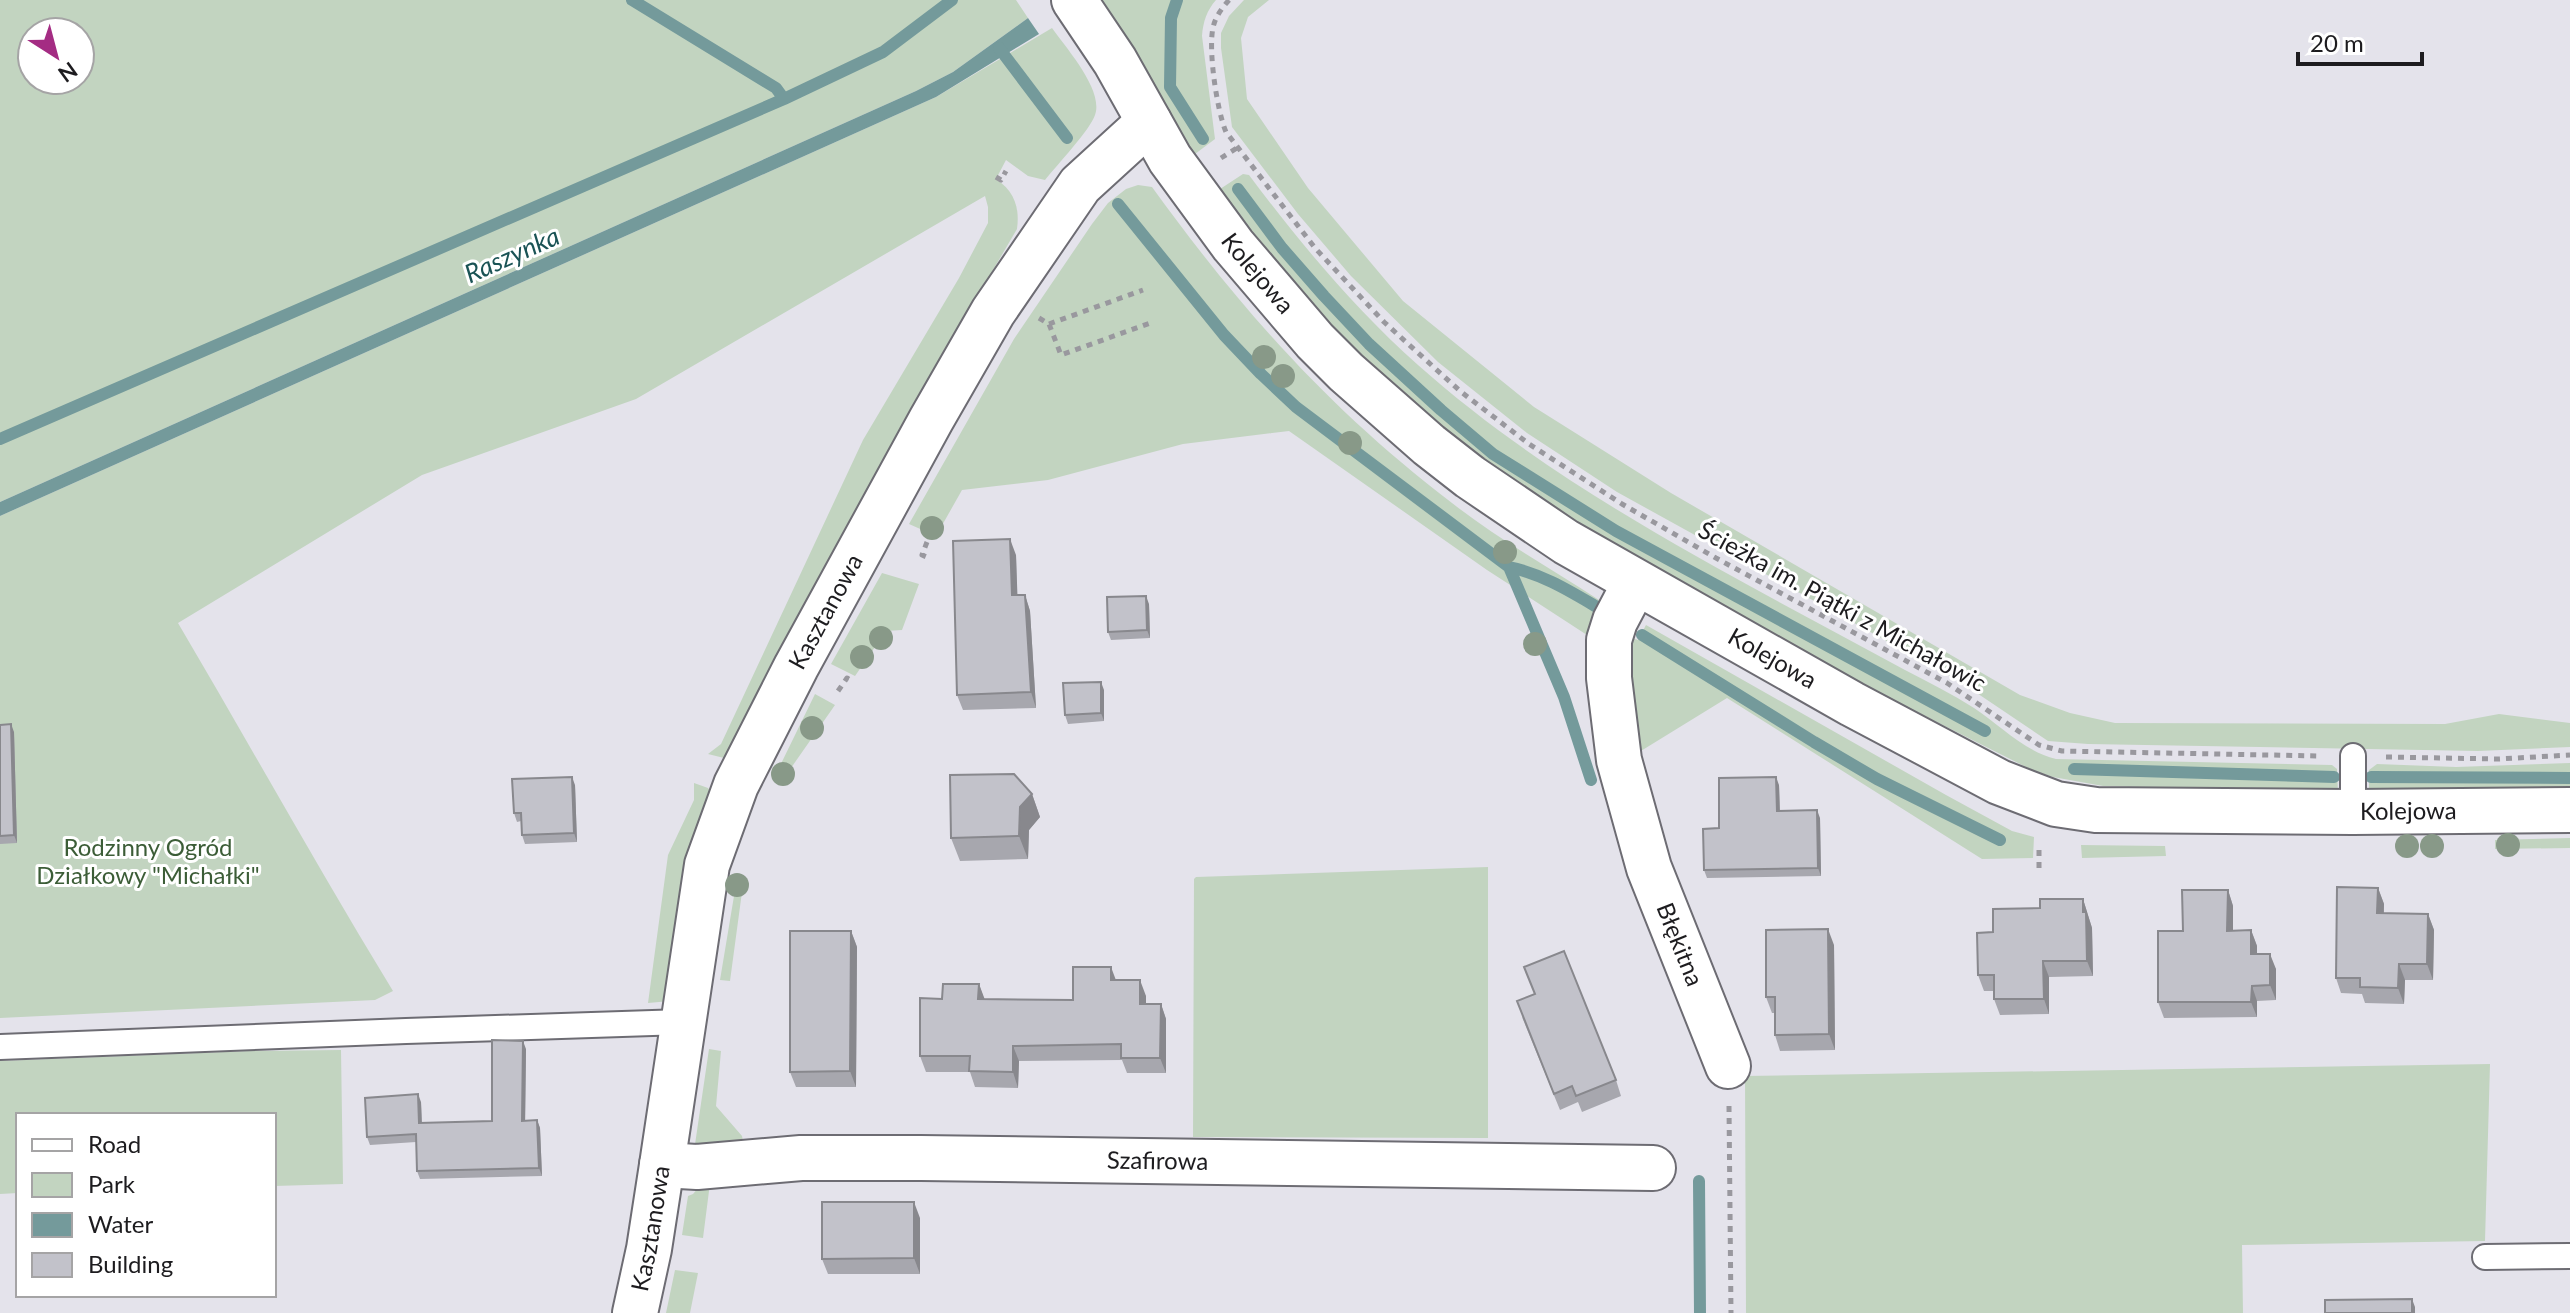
<svg xmlns="http://www.w3.org/2000/svg" width="2570" height="1313" font-family="Lato,sans-serif">
<rect width="100%" height="100%" fill="#e4e3eb"/>
<path fill="#c2d4c0" fill-rule="evenodd" d="M0,0H1016L1028,18L953,72L916,91L0,502ZM32,32H80V80H32Z
M1097,0H1216C1207,10 1203,22 1202,36L1215,139L1191,157Z
M1244,0H1269L1248,17L1241,38L1247,99L1308,188L1403,301L1534,407L1671,493L2020,695L2070,713L2115,723L2445,724L2499,714L2570,723V747L2478,751L2088,744L2048,741L1959,681L1617,492L1527,433L1438,362L1351,276L1298,214L1232,127L1221,48V33L1229,16Z
M1052,28C1066,48 1104,90 1095,115C1090,130 1057,165 1045,180L1028,176L1006,160L996,179C1014,191 1020,207 1017,229L914,405L732,760L708,754L721,744L863,440L959,278L988,223V207L985,196L636,399L422,475L178,623C250,745 319,870 393,991L375,1000L0,1018V516L936,97Z
M1243,174L1249,175C1300,243 1354,308 1418,365C1562,493 1737,578 1905,670C1928,682 1952,694 1974,708C2001,726 2024,751 2056,759L2332,765L2337,769L2338,793L2103,786L2053,777L2032,770L1776,641L1574,525L1489,467L1377,374L1304,299L1217,191Z
M1138,185L1152,187C1241,310 1330,410 1452,503C1498,539 1550,568 1599,600L1587,635L1487,570L1289,431L1183,444L1048,480L962,490L936,536L909,524L1014,339L1092,224L1108,203L1126,189Z
M882,573L919,584L902,630L886,631L855,676L831,664Z
M1646,625L1946,795L2012,831L2034,837L2033,858L1982,859L1727,698L1636,754L1629,651L1632,638L1638,640Z
M815,694L835,705L784,778L776,774Z
M2570,763V791L2369,793V770L2377,764L2456,767Z
M694,783L708,788L715,798L670,1001L648,1003L668,855L694,800Z
M2570,838V848L2495,849V840Z
M2081,845L2165,846L2166,856L2082,858Z
M1488,867V1138L1193,1137L1194,879L1196,877Z
M744,877L730,981L720,980L737,878Z
M709,1049L721,1051L716,1106L742,1136L744,1146L693,1158Z
M341,1050L343,1184L274,1186V1115H18V1193L0,1194V1061L249,1051Z
M2490,1064L2485,1241L2242,1245L2243,1313H1746L1745,1076Z
M708,1177L709,1191L703,1238L682,1235L688,1196L693,1194Z
M675,1270L698,1273L690,1313H666Z"/>
<path fill="#749a9b" d="M1028,18L1039,34L936,97L0,516V502L916,91L953,72Z"/>
<g fill="none" stroke-linecap="round" stroke-linejoin="round">
<path stroke="#749a9b" stroke-width="12" d="M632,0L776,88L784,99
M1177,0L1171,18L1170,87L1203,139
M999,48L1067,138
M1238,189L1282,248L1324,296L1369,344L1441,410L1493,454L1616,531L1985,731
M1118,204L1224,335L1261,374L1296,407L1509,567C1542,574 1568,590 1597,607
M0,439L784,99L883,52L952,0
M1509,567L1564,697L1591,780
M1642,635L1814,742L1877,779L2000,840
M2074,769L2334,777
M2371,777L2570,778
M1699,1181L1700,1313"/>
<g stroke="#6d6c73" stroke-width="28">
<path id="service" d="M2353,756V812
M0,1047L406,1031L683,1022
M2485,1257L2570,1256"/>
</g>
<g stroke="#6d6c73" stroke-width="48">
<g id="minor">
<path id="s1" d="M1074,0L1115,61L1170,159L1233,245L1315,341L1346,372L1429,445L1470,477L1566,542L1852,704L1999,782L2056,804L2096,810L2353,812L2570,810"/>
<path id="s2" d="M1635,583L1615,621L1609,640V678L1619,760L1649,868L1728,1066"/>
<path id="s3" d="M662,1165L697,1167L801,1158H921L1653,1168"/>
<path id="s4" d="M635,1313L649,1249L662,1165L707,865L736,785L796,667L931,420L993,312L1080,185L1149,122"/>
</g>
</g>
<path stroke="#99989e" stroke-width="5" stroke-dasharray="6 6" stroke-linecap="butt" d="M1229,0C1222,8 1215,17 1213,28C1208,50 1217,111 1226,132L1315,248L1384,322L1460,391L1529,444L1622,504L1716,558L1947,683L2039,745L2062,751L2320,756
M1221,158L1237,148
M996,177L1001,180L1006,171
M1039,318L1049,324L1061,355L1153,322
M1049,324L1143,290
M927,542L922,555L929,558
M838,691L847,678L852,681
M2386,757L2498,759L2570,755
M2039,868V844
M1729,1106L1731,1313"/>
<use href="#service" stroke="#fff" stroke-width="24"/>
<use href="#minor" stroke="#fff" stroke-width="44"/>
</g>
<g fill="#898">
<circle cx="1264" cy="357" r="12"/>
<circle cx="1283" cy="376" r="12"/>
<circle cx="1350" cy="443" r="12"/>
<circle cx="932" cy="528" r="12"/>
<circle cx="1505" cy="552" r="12"/>
<circle cx="881" cy="638" r="12"/>
<circle cx="1535" cy="644" r="12"/>
<circle cx="862" cy="657" r="12"/>
<circle cx="812" cy="728" r="12"/>
<circle cx="783" cy="774" r="12"/>
<circle cx="2508" cy="845" r="12"/>
<circle cx="2407" cy="846" r="12"/>
<circle cx="2432" cy="846" r="12"/>
<circle cx="737" cy="885" r="12"/>
</g>
<path fill="#a7a7ae" d="M1016,555L1017,595H1025L1030,611L1036,708L963,710L957,695Z
M1149,604L1150,638L1111,640L1108,632Z
M1104,690V721L1068,724L1065,715Z
M0,725L14,732L17,843L0,844Z
M575,785L577,842L525,844L522,835L521,821L517,822L514,813Z
M1779,785L1780,811L1820,818L1821,876L1707,878L1704,870L1719,828Z
M1032,794L1040,817L1029,830L1028,859L960,861L951,838Z
M2378,888L2384,904V913L2428,914L2434,930L2433,980H2405L2404,1004L2365,1003L2362,994L2341,993L2336,978Z
M2228,890L2233,906V931L2251,930L2257,946V954L2276,969V1000L2257,1001V1017L2164,1018L2158,1002Z
M2083,899L2092,928L2093,976L2049,977V1014L2000,1015L1994,999V991H1984L1978,975L1993,932L2040,908Z
M851,931L857,947L856,1087H796L790,1072Z
M1834,945L1835,1050L1780,1051L1775,1035V1013H1772L1766,997Z
M1116,980L1146,996V1004H1161L1166,1019V1073H1127L1122,1060L1019,1061L1018,1088L975,1087L970,1072H926L920,1056L942,999L979,984L984,999L1073,1000Z
M1522,1017L1616,1080L1621,1096L1582,1112L1578,1102L1560,1110Z
M526,1049L525,1121L537,1120L540,1128L542,1176L420,1179L417,1171L416,1142L370,1145L367,1137L421,1102L422,1123L492,1121Z
M920,1218V1274H828L822,1259Z"/>
<path fill="#88888d" d="M1010,539L1016,555L1018,611L1012,595Z
M1025,595L1030,611L1036,708L1031,692Z
M1146,596L1149,604L1150,638L1147,630Z
M1101,682L1104,690V721L1101,713Z
M11,724L14,732L17,843L14,835Z
M572,777L575,785L577,842L574,833Z
M1776,777L1779,785L1780,819L1777,811Z
M1032,794L1040,817L1029,830L1028,859L1019,836L1020,807Z
M1817,810L1820,818L1821,876L1818,868Z
M2378,888L2384,904L2383,929L2377,913Z
M2228,890L2233,906V946L2227,931Z
M2083,899L2092,928L2093,976L2087,961Z
M2428,914L2434,930L2433,980L2427,964Z
M1828,929L1834,945L1835,1050L1829,1034Z
M2251,930L2257,946V970L2251,954Z
M851,931L857,947L856,1087L850,1071Z
M2270,954L2276,969V1000L2270,985Z
M2043,961L2049,977V1014L2044,999Z
M2399,964L2405,980L2404,1004L2398,988Z
M1111,967L1117,983L1111,980Z
M1140,980L1146,996V1020L1140,1004Z
M979,984L985,1000L978,999Z
M2252,986L2257,1001V1017L2251,1002Z
M1161,1004L1166,1019V1073L1160,1058Z
M523,1041L526,1049L525,1129L522,1121Z
M1013,1046L1019,1061L1018,1088L1013,1072Z
M418,1094L421,1102L422,1131L419,1123Z
M537,1120L540,1128L542,1176L539,1168Z
M914,1202L920,1218V1274L914,1258Z
M2412,1299L2415,1307V1313H2412Z"/>
<path fill="#c2c2ca" stroke="#88888d" stroke-width="2" d="M1010,539L1012,595H1025L1031,692L957,695L953,541Z
M1146,596L1147,630L1108,632L1107,597Z
M1101,682V713L1065,715L1063,683Z
M11,724L14,835L0,836V725Z
M1014,774L1032,794L1020,807L1019,836L951,838L950,775Z
M572,777L574,833L522,835L521,813H514L512,779Z
M1776,777L1777,811L1817,810L1818,868L1704,870L1703,829L1719,828V778Z
M2337,887L2378,888L2377,913L2428,914L2427,964H2399L2398,988L2360,987V978H2336Z
M2182,890H2228L2227,931L2251,930V954H2270V985L2252,986L2251,1002H2158V931H2183Z
M2040,899H2083V912H2086L2087,961H2043L2044,999H1994V975H1978L1977,933L1993,932V909L2040,908Z
M1828,929L1829,1034L1775,1035V997H1766V930Z
M790,931H851L850,1071L790,1072Z
M1564,951L1616,1080L1576,1096L1572,1086L1554,1094L1517,1001L1535,994L1524,967Z
M1073,967H1111V980H1140V1004H1161L1160,1058H1121V1044L1013,1046V1072L969,1071L970,1056H920V998L942,999L943,984H979L978,999L1073,1000Z
M492,1040L523,1041L522,1121L537,1120L539,1168L417,1171L416,1134L367,1137L365,1098L418,1094L419,1123L492,1121Z
M822,1202H914V1258L822,1259Z
M2412,1299V1313H2325V1300Z"/>
<g text-anchor="middle" stroke-width="6" stroke-linejoin="round" paint-order="stroke">
<g font-size="24" fill="#1d1c1f" stroke="#fff">
<text dy="8" stroke="none"><textPath href="#s1" startOffset="330">Kolejowa</textPath></text>
<text transform="translate(1842 607) rotate(29)" y="8">Ścieżka im. Piątki z Michałowic</text>
<text dy="8" stroke="none"><textPath href="#s4" startOffset="734">Kasztanowa</textPath></text>
<text dy="8" stroke="none"><textPath href="#s1" startOffset="978">Kolejowa</textPath></text>
<text dy="8" stroke="none"><textPath href="#s1" startOffset="1650">Kolejowa</textPath></text>
<text dy="8" stroke="none"><textPath href="#s2" startOffset="378">Błękitna</textPath></text>
<text dy="8" stroke="none"><textPath href="#s3" startOffset="496">Szafirowa</textPath></text>
<text dy="8" stroke="none"><textPath href="#s4" startOffset="86">Kasztanowa</textPath></text>
</g>
<g font-size="24" fill="#3c5d37" stroke="#fff">
<text x="148" y="856">Rodzinny Ogród<tspan x="148" dy="28">Działkowy "Michałki"</tspan></text>
</g>
<g font-size="26" font-style="italic" fill="#1a5355" stroke="#fff">
<text transform="translate(512 255) rotate(-24)" y="9">Raszynka</text>
</g>
</g>
<rect x="16" y="1113" width="260" height="184" fill="#ffffff" stroke="#a5a4a5" stroke-width="2"/>
<rect x="32" y="1139" width="40" height="12" fill="#ffffff" stroke="#a5a4a5" stroke-width="2"/>
<text x="88" y="1153" font-size="24" fill="#1d1c1f">Road</text>
<rect x="32" y="1173" width="40" height="24" fill="#c2d4c0" stroke="#a5a4a5" stroke-width="2"/>
<text x="88" y="1193" font-size="24" fill="#1d1c1f">Park</text>
<rect x="32" y="1213" width="40" height="24" fill="#749a9b" stroke="#a5a4a5" stroke-width="2"/>
<text x="88" y="1233" font-size="24" fill="#1d1c1f">Water</text>
<rect x="32" y="1253" width="40" height="24" fill="#c2c2ca" stroke="#a5a4a5" stroke-width="2"/>
<text x="88" y="1273" font-size="24" fill="#1d1c1f">Building</text>
<g transform="translate(56 56) rotate(144)"><circle r="38" fill="#ffffff" stroke="#a5a4a5" stroke-width="2"/>
<path d="M0-6L14 30L0 20L-14 30Z" fill="#a42c83"/>
<text y="-12" font-size="22" font-weight="bold" text-anchor="middle" fill="#1d1c1f">N</text>
</g>
<path d="M2298 52v12h124v-12" fill="none" stroke="#1d1c1f" stroke-width="4"/>
<text x="2310" y="52" font-size="24" fill="#1d1c1f" stroke="#ffffff" stroke-width="6" paint-order="stroke">20 m</text>
</svg>
